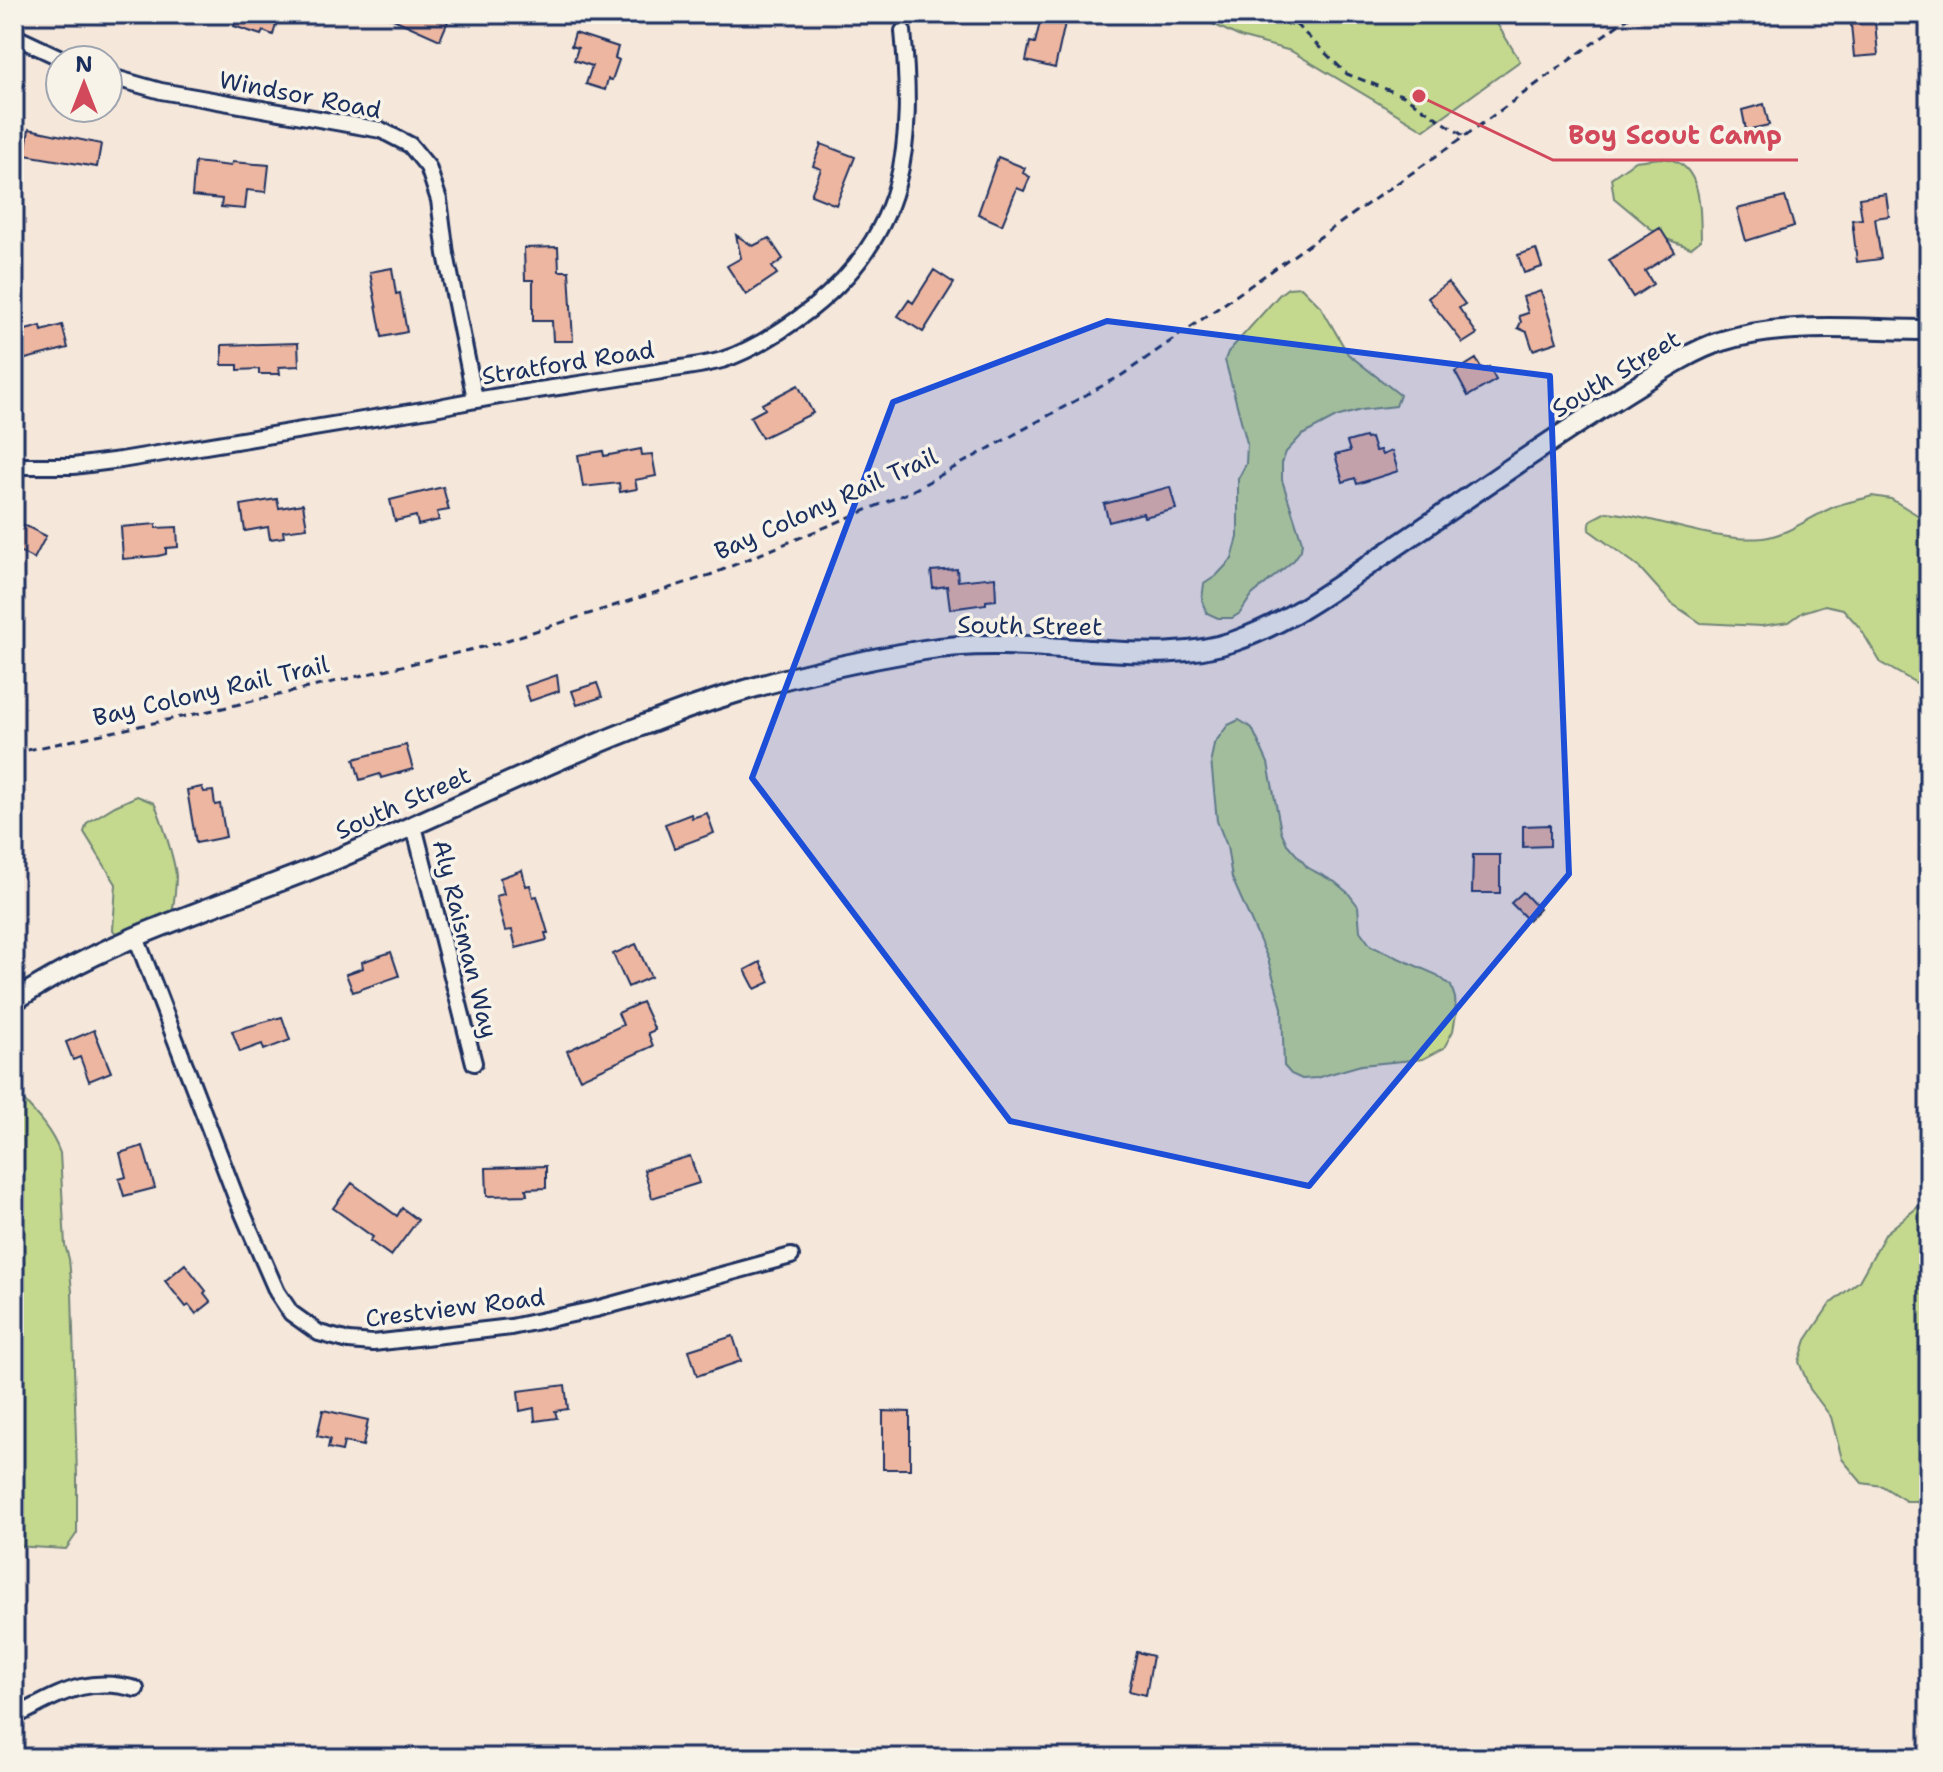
<svg xmlns="http://www.w3.org/2000/svg" width="1943" height="1772" font-family="'Shantell Sans',sans-serif">
<rect width="100%" height="100%" fill="#f5e7da"/>
<filter id="ink" filterUnits="userSpaceOnUse"><feTurbulence type="fractalNoise" baseFrequency=".0125" numOctaves="2"/><feDisplacementMap in="SourceGraphic" scale="16" xChannelSelector="R" yChannelSelector="G"/><feConvolveMatrix kernelMatrix="1 2 1 2 8 2 1 2 1" color-interpolation-filters="sRGB"/></filter>
<g filter="url(#ink)">
<path fill="#c4d98e" stroke="#708476" stroke-width="2" d="M1192,14H1491L1520,61L1424,130L1291,51L1240,37Z
M1661,158C1703,160 1700,208 1701,240L1691,248L1661,237L1614,198L1611,178L1635,161Z
M1301,287L1321,307L1348,354L1400,395L1396,406L1361,410L1336,417L1302,435L1286,452L1282,463V480L1302,542L1301,550L1294,560L1252,595L1240,613L1232,618H1218L1207,613L1202,600L1204,584L1216,576L1232,559L1238,537V479L1246,464L1247,443L1225,360L1228,352L1280,294L1288,288Z
M1872,496L1891,499L1929,522V690L1881,663L1860,628L1843,609L1825,605L1803,612L1789,622L1761,626L1701,623L1671,603L1638,566L1589,530L1591,520L1606,512C1656,516 1713,543 1763,538C1791,534 1811,516 1836,506C1847,502 1860,500 1872,496Z
M1239,720L1252,728L1268,763L1281,831L1287,844L1308,868L1335,882L1348,893L1358,906L1360,931L1371,946L1437,975L1451,986L1455,998L1456,1014L1453,1031L1444,1048L1423,1059L1361,1065L1316,1078L1302,1079L1291,1074L1284,1066L1282,1008L1268,959L1232,878L1227,846L1217,821L1211,760L1214,744L1228,725Z
M137,796L154,803C161,816 175,862 176,876C176,889 174,902 172,914L119,937L113,930L116,884L84,832L87,823L115,806Z
M14,1090C32,1110 51,1128 60,1153L65,1245L69,1259L72,1292L77,1477V1533L66,1549L14,1546Z
M1924,1202L1929,1209V1501H1906L1882,1486L1862,1483L1842,1459L1831,1417L1810,1389L1799,1362L1806,1340L1830,1304L1859,1281L1886,1233Z"/>
<path fill="#edb6a1" stroke="#1b2f5e" stroke-width="2" d="M238,14H265L278,18L273,35L263,31L261,35L234,26Z
M382,14H451L440,40Z
M1042,14H1067L1055,68L1026,61L1030,42L1035,43Z
M1875,22L1878,55L1854,57L1851,24Z
M575,33L618,47L615,58L619,60L612,80L608,79L605,90L586,84L592,66L574,60L578,48L571,46Z
M1764,104L1769,125L1746,130L1742,110Z
M29,129L101,144L97,167L25,155Z
M821,144L855,157L836,205L811,195L821,169L813,166Z
M998,157L1025,168L1023,173L1030,177L1024,191L1017,188L1002,225L978,214Z
M195,162L231,166L232,162L269,165L266,192L247,190L245,209L221,207L222,199L192,196Z
M1886,194L1889,216L1875,218L1881,259L1857,262L1852,220L1862,219L1859,198Z
M1785,197L1794,226L1746,241L1737,209Z
M1660,228L1675,252L1645,271L1653,284L1633,297L1609,260Z
M736,235L753,246L769,238L783,259L772,267L777,274L746,295L727,266L741,258Z
M558,247L559,271H569L573,341H553L552,321H533V280H525L524,248Z
M1536,249L1542,267L1524,273L1518,255Z
M392,268L396,294L400,293L407,332L382,337L370,272Z
M934,270L954,283L923,332L898,316L909,300L913,303Z
M1448,282L1465,304L1459,308L1477,334L1463,343L1428,298Z
M1541,291L1557,342L1533,350L1527,332L1518,328L1521,322L1519,316L1528,313L1523,297Z
M62,325L68,348L14,362V333L41,326L42,331Z
M298,343L299,366L279,367L280,374H259V369L238,370V365H222V345Z
M1476,359L1483,371L1489,367L1496,380L1468,396L1455,372Z
M798,385L813,413L762,438L750,417L765,409L762,404Z
M1365,437L1366,439L1371,438L1375,451L1380,450L1382,455L1392,451L1398,471L1357,484L1355,478L1343,482L1335,455L1350,451L1347,442Z
M641,449L642,455L652,454L656,476L635,480L637,489L620,492L619,483L583,487L578,455L603,451L604,456Z
M443,487L449,510L437,512L439,520L418,525L416,516L395,521L390,500Z
M1170,487L1176,509L1144,517L1143,513L1109,522L1104,504Z
M277,499L279,508L303,504L307,528L283,531L284,537L270,539L268,527L245,531L241,505Z
M14,520L46,536L34,559L14,549Z
M156,524V528L177,527L178,547L166,548V554L158,556L123,559L121,527Z
M957,569L958,581L995,577L996,600L986,601V604L950,609L947,586L933,588L931,571Z
M557,675L559,691L530,701L525,686Z
M597,683L602,697L577,705L572,691Z
M406,745L413,769L381,778L380,774L360,780L354,759Z
M202,787L204,792L213,791L215,805L220,804L226,837L196,843L187,790Z
M707,813L714,833L674,848L665,824L691,814L692,818Z
M1550,825V846L1523,847V826Z
M1473,855H1500V893H1472Z
M522,870L526,886L530,885L533,897L537,896L548,933H545L547,940L516,948L512,930L505,931L496,896L504,894L500,878Z
M1523,892L1539,909L1528,920L1511,903Z
M636,944L651,977L628,987L613,954Z
M391,952L399,976L353,992L346,974L363,968L362,962Z
M760,962L770,982L755,989L745,970Z
M642,1002L655,1030L648,1033L653,1046L580,1079L567,1051L623,1025L618,1013Z
M282,1017L290,1040L264,1050L262,1044L240,1052L232,1031Z
M94,1030L111,1072L89,1081L80,1057L73,1060L66,1042Z
M143,1146L155,1188L124,1196L119,1179L126,1177L120,1153Z
M690,1156L699,1183L652,1198L644,1170Z
M546,1166V1188L526,1189L527,1195L487,1196L486,1168Z
M352,1183L397,1216L402,1208L418,1220L391,1256L370,1241L373,1237L333,1208Z
M185,1264L206,1291L204,1293L211,1302L196,1314L189,1305L186,1307L165,1281Z
M733,1336L741,1361L697,1376L689,1350Z
M565,1385L568,1409L555,1411L557,1418L535,1421L534,1408L520,1411L518,1391Z
M323,1410L368,1420L363,1446L344,1442L342,1451L328,1448L330,1439L317,1436Z
M883,1411L910,1412V1469H883Z
M1137,1652L1153,1656L1146,1695L1129,1691Z"/>
<g fill="none" stroke-linecap="round" stroke-linejoin="round">
<g stroke="#1b2f5e" stroke-width="20">
<path id="minor" d="M14,36L65,60
M108,76L161,91L381,130L410,145L428,167L439,200L446,254L475,399
M14,466H73L121,460L435,408C508,392 582,385 656,372C677,368 701,366 722,360C753,350 785,329 811,309C907,233 914,145 903,31
M414,826L474,1063
M136,937L237,1200L277,1292L291,1313L319,1333L349,1341L373,1343L511,1327L596,1309L791,1256
M14,1717C59,1695 84,1675 136,1689"/>
</g>
<g stroke="#1b2f5e" stroke-width="24">
<path id="tertiary" d="M14,1001C112,935 229,904 337,859C446,813 552,759 662,718C743,687 839,664 924,650C979,641 1035,646 1091,650C1140,653 1188,657 1235,641C1290,622 1339,585 1388,552C1465,500 1542,445 1621,396C1651,378 1689,351 1722,341C1787,321 1861,330 1929,330"/>
</g>
<path stroke="#1b2f5e" stroke-width="3" stroke-dasharray="8 6" stroke-linecap="butt" d="M1285,14L1347,74L1404,96L1464,136
M14,753L223,708L495,644L710,575L910,492L1122,375L1465,136L1633,14"/>
<use href="#minor" stroke="#f7f3e8" stroke-width="14"/>
<use href="#tertiary" stroke="#f7f3e8" stroke-width="18"/>
</g>
</g>
<path fill="#1d4ed8" fill-opacity="0.2" stroke="#1d4ed8" stroke-width="6" stroke-linejoin="round" d="M1107,321L1550,376L1569,874L1309,1186L1010,1121L752,778L893,402Z"/>
<g text-anchor="middle" stroke-width="7" stroke-linejoin="round" paint-order="stroke">
<g font-size="24" fill="#1b2f5e" stroke="#f7f3e8">
<text transform="translate(300 95) rotate(11)" y="8">Windsor Road</text>
<text transform="translate(568 363) rotate(-9)" y="8">Stratford Road</text>
<text transform="translate(1616 374) rotate(-31)" y="8">South Street</text>
<text transform="translate(826 504) rotate(-24)" y="8">Bay Colony Rail Trail</text>
<text transform="translate(1030 626) rotate(1)" y="8">South Street</text>
<text transform="translate(211 691) rotate(-13)" y="8">Bay Colony Rail Trail</text>
<text transform="translate(403 803) rotate(-24)" y="8">South Street</text>
<text transform="translate(465 939) rotate(76)" y="8">Aly Raisman Way</text>
<text transform="translate(455 1308) rotate(-7)" y="8">Crestview Road</text>
</g>
</g>
<path fill="none" stroke="#d1495b" stroke-width="3" d="M1419 96L1553 160H1798"/>
<circle fill="#d1495b" stroke="#f7f3e8" stroke-width="3" cx="1419" cy="96" r="8"/>
<g font-size="26" text-anchor="middle" font-weight="bold" fill="#d1495b" stroke="#f7f3e8" stroke-width="7" stroke-linejoin="round" paint-order="stroke">
<text x="1675" y="144">Boy Scout Camp</text>
</g>
<rect width="1943" height="1772" fill="none" stroke="#f7f3e8" stroke-width="48"/>
<rect x="24" y="24" width="1895" height="1724" fill="none" stroke="#1b2f5e" stroke-width="3" filter="url(#ink)"/>
<g transform="translate(84 84)"><circle r="38" fill="#f7f3e8" stroke="#9fa5b1" stroke-width="2"/>
<path d="M0-6L14 30L0 20L-14 30Z" fill="#d1495b"/>
<text y="-12" font-size="22" font-weight="bold" text-anchor="middle" fill="#1b2f5e">N</text>
</g>
</svg>
